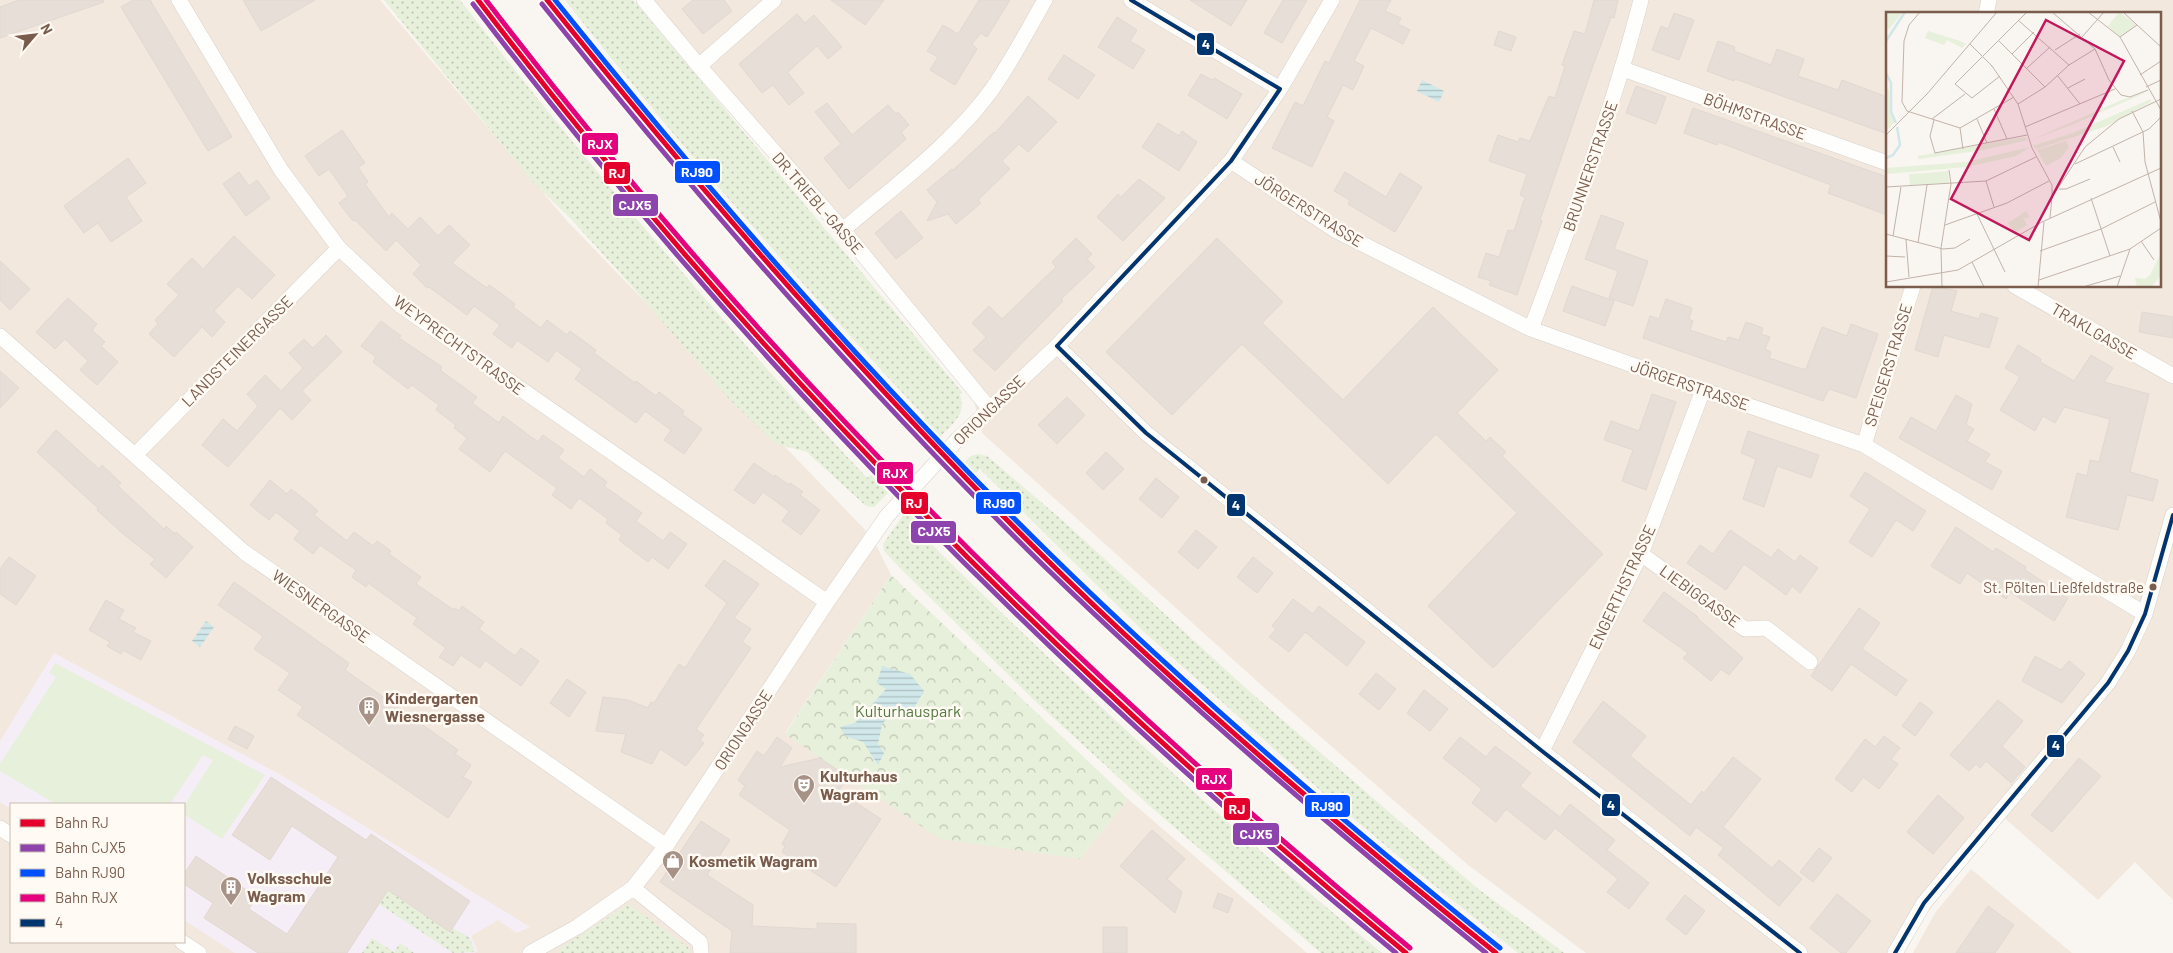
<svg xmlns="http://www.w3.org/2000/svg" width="2173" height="953" font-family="Barlow,sans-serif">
<defs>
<pattern id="grass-dots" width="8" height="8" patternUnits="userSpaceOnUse" patternTransform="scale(1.25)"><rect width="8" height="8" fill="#e7f0db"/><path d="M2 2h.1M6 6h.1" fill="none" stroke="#c0c6b4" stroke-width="1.8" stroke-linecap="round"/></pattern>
<pattern id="park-crowns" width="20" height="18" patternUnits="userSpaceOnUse" patternTransform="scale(1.25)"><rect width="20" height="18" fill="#e7f0db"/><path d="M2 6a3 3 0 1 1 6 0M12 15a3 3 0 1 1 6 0" fill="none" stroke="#c0c6b4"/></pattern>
<pattern id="water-rules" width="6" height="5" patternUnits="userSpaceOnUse" patternTransform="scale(1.25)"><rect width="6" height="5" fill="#d0e8ea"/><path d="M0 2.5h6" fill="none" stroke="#aebfc0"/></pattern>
</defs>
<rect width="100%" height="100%" fill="#f9f5f0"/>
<path fill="#f2e8de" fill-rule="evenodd" d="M0,0H380L567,221L872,537L891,575L785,733L1080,859L1128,799L1307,953H0ZM11,804H184V942H11Z
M645,0H2173V900L2135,862L2098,900L1993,808L1887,953H1586L1468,865L1269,692L982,433L965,366ZM1887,14H2159V286H1887Z
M1971,869L2072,953H1913L1935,913Z"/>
<path fill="#f6eef6" d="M54,653L281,775L530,927L517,933L498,920L471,936L478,951L474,953H235L184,920V804H11V809L0,802V741Z"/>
<path fill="url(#grass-dots)" d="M384,0H460C588,166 724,325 867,478L871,475L888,493L874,507L866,506L807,452L776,444L729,399L629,283L572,220L533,182Z
M565,0H633L962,392L960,395C967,415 952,424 939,438L924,423V416C799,282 678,144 565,0Z
M978,454L987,456L1062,520L1249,691L1477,888L1564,953H1518L1404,861L1321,791L1142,630L980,469L974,475L963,463L971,456Z
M906,511L923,528L919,532C1068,679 1220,821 1382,953H1321L1152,808L1033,699L901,569L884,551L883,544Z
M388,890L470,938L475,952L453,953L379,904Z
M629,904L688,947L690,953H559L562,947Z
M372,938L394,952L400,943L414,953H362Z"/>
<path fill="url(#park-crowns)" d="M891,575L1128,799L1080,859L940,839L785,734Z"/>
<path fill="#e7f0db" d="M55,663L265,775L222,839L184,814V806L213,760L203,755L170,804H56L0,771V764L56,677L49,673Z"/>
<path fill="url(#water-rules)" d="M1422,80L1444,91L1439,102L1417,91Z
M206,621L214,627L200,647L192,641Z
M882,666L910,674L924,691L911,713L895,711L882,724L878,744L884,753L878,765L863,742L845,736L840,727L855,723L886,689L877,683Z"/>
<path fill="#e6ded7" stroke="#e2d8d2" d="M19,0H103L104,2L0,38V7Z
M133,0H150L232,137L208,151L121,7Z
M243,0H315L261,31Z
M693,0H724L732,11L703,34L682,9Z
M831,0H884L865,25Z
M979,0H1010L987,37L981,33L972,44L977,49L955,85L930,70L938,57L927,51L943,25L958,34Z
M1190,0H1247L1231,26Z
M1283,0H1307L1282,43L1264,33Z
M1360,0H1391L1385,11L1401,18L1398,24L1410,30L1403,44L1371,28L1354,61L1364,66L1353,90L1343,85L1327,117L1334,121L1312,167L1272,148L1295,102L1303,106L1325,61L1329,63Z
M1594,0H1618L1614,18L1611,17L1590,74L1540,220L1542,221L1517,295L1489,285L1491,281L1478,277L1486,253L1499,257L1508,230L1514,231L1525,197L1520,195L1527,174L1489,161L1498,135L1518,142L1520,138L1530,141L1549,96L1555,98L1565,66L1562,65L1574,31L1585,34Z
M1674,13L1694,20L1679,60L1652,50L1661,26L1668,29Z
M797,14L805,23L814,15L842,47L828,59L817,46L789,71L788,73L804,93L789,105L773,85L762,93L739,64Z
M1117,17L1137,30L1130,41L1145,50L1133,69L1098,47Z
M1499,31L1516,37L1511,51L1494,45Z
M1718,41L1735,47L1734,51L1771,65L1777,49L1804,59L1798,76L1838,90L1842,80L1887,97V134L1735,79L1734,81L1707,71Z
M1064,55L1095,75L1078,99L1048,79Z
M1201,74L1212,80L1214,78L1242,94L1227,119L1188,95Z
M1636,86L1666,97L1656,124L1626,113Z
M1028,96L1057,122L1028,152L1019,144L1002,161L1010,169L978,200L981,203L956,224L948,214L927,221L937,202L927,190L952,169L953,170L994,132L995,133Z
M827,103L852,135L888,105L896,114L898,112L909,125L901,132L906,139L849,189L824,158L841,144L815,112Z
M1693,108L1887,177V215L1828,193L1831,185L1718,142L1717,145L1684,133Z
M1158,123L1179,136L1182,131L1197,142L1179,171L1142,147Z
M342,130L365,163L358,167L368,182L365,184L389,217L392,213L408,229L420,217L438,236L449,225L470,245L452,263L487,288L489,285L502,294L515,304L513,307L541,328L547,320L567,335L570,331L596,350L594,353L635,383L636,381L656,396L659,392L684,411L682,414L702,429L684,454L664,440L671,430L645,411L636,423L575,379L582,369L556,350L548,362L517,340L512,348L493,334L500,325L474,306L467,315L429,287L427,288L413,274L421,265L396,240L386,251L355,220L353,221L339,203L348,196L329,169L319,176L305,156Z
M128,158L146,183L126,197L142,221L111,242L98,223L84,233L64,206Z
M239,172L249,186L257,180L270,198L246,216L223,184Z
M1345,172L1386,197L1400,173L1422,187L1395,232L1348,204L1350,200L1334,191Z
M1139,179L1165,198L1123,241L1097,217L1118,194L1121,197Z
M901,211L923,238L896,259L875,233Z
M1601,215L1624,223L1614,249L1648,261L1633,306L1609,298L1618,271L1585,259Z
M234,236L275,275L252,299L238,286L214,311L225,322L212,337L202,327L174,357L149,334L158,324L155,320L179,295L167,284L192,258L203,269Z
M1076,238L1092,254L1087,259L1095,267L1061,299L1063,301L995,371L973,350L986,337L972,323L989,306L1002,319L1056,267L1052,262Z
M1217,238L1283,302L1262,323L1343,400L1433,307L1498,370L1457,413L1486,441L1490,437L1506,452L1502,456L1603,554L1493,668L1428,606L1517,513L1436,434L1388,484L1242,344L1172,415L1106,352Z
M0,261L30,289L10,310L0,300Z
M1572,286L1614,301L1605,326L1563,311Z
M1933,286L1957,291L1951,311L1979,319L1981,313L1998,318L1989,348L1944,335L1938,357L1915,350Z
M68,298L97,324L92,330L105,342L101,346L118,362L97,385L80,370L88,361L65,339L55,349L36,332Z
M1666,299L1692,308L1689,319L1693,321L1690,330L1726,342L1728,337L1739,340L1746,322L1763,328L1761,334L1770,337L1765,349L1771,352L1769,358L1802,369H1806L1822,327L1847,336L1851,324L1878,334L1856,398L1829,389L1823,401L1643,338L1650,316L1659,319Z
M2142,312L2173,317V338L2139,332Z
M381,321L401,336L399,338L442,367L440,370L477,397L472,403L499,423L503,416L538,442L543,435L564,450L558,458L584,477L590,469L607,482L604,486L642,513L636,521L663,541L670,532L687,544L668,569L652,557L648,562L619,540L622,535L606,523L608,519L579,498L571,509L552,495L557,488L505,451L490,472L459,449L467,438L454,428L456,425L436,410L439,405L412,385L408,389L373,362L376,357L361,346Z
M326,335L342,352L302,391L311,400L292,420L280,408L228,467L202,445L223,419L237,431L258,406L247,394L265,375L281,391L303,368L289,353L304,339L313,348Z
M2018,345L2041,359L2040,362L2074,381L2091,355L2113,368L2104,382L2149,394L2130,472L2158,480L2153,501L2127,495L2118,530L2066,517L2077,473L2087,476L2090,460L2099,462L2110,419L2064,407L2055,423L2043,416L2035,431L2000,410L2020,377L2005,368Z
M0,371L19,388L0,408Z
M1652,394L1676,402L1646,490L1622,481L1633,450L1604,440L1611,421L1639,431Z
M1956,395L1972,404L1966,425L1974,429L1967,441L1990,454L1985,462L2002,471L1992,490L1899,438L1911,417L1936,431Z
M1067,397L1085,415L1057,444L1038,425Z
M56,430L99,469L102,465L121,483L118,486L164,529L166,526L175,534L176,532L193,547L166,578L150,564L155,559L122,533L97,510L98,508L37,452Z
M1748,431L1819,455L1811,478L1777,466L1764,507L1743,499L1756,459L1741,453Z
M1106,452L1124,469L1103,490L1086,473Z
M754,463L774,477L775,475L789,485L790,483L803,492L800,495L820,510L801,535L782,521L789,511L763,492L754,504L734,490Z
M1865,472L1926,511L1913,531L1896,520L1872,557L1849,542L1870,509L1850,496Z
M1156,478L1179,497L1162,518L1139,499Z
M270,480L287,494L291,489L304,499L318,511L314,515L347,541L354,532L373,546L377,541L391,551L389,554L421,577L416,584L454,610L455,608L459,611L462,606L484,622L479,629L515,656L521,648L539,661L521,686L485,660L480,668L461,655L453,666L439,657L446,648L413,624L417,618L368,583L366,587L352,577L356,570L320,545L313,554L294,539L300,531L276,512L269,520L250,505Z
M1956,527L1993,552L1996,548L2026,567L2025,570L2068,598L2054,621L2010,592L2006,599L1967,573L1960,584L1931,566Z
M1196,530L1217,547L1198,569L1178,552Z
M1730,530L1771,558L1778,549L1795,562L1800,555L1818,568L1800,593L1792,586L1786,595L1744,564L1726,590L1687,563L1700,545L1713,554Z
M9,557L36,576L16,605L0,594V569Z
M1253,557L1273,573L1257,593L1237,577Z
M724,560L759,584L734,618L751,629L742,642L751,648L696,729L704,735L700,740L704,743L686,766L660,749L652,764L621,752L626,734L596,731L603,697L628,700L648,708L651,702L654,703L679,664L685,668L727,603L705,586Z
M234,582L349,663L345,670L458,750L455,754L471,765L463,777L472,782L448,818L297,715L303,707L278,690L290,673L254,649L263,636L218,605Z
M1664,592L1698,617L1697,618L1743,658L1729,675L1721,669L1711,681L1683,658L1688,653L1643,621Z
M1293,599L1313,614L1319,606L1365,642L1347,666L1305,632L1289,652L1269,637L1276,629L1272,626Z
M106,600L124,610L119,619L136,628L133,632L151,641L141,660L123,650L121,654L107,646L110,642L89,630Z
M1859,608L1880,623L1862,649L1907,680L1896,696L1851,664L1832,691L1811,676Z
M2035,656L2061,670L2069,661L2085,674L2062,703L2022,681Z
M1376,673L1396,689L1379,710L1359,694Z
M567,679L586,692L569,717L550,703Z
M1424,690L1448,709L1430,731L1407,713Z
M1998,700L2023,721L2002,746L2025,767L2011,783L1986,761L1980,768L1976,764L1969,771L1950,755Z
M1603,701L1646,736L1630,756L1691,805L1702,791L1704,793L1733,757L1761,779L1723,827L1772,868L1779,860L1802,879L1779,906L1718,855L1724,848L1696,827L1690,836L1573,742Z
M1920,702L1933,712L1915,736L1902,726Z
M235,726L254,736L247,749L228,739Z
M1884,736L1900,748L1891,759L1898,764L1879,789L1863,777L1852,792L1835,779L1865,739L1875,747Z
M777,737L792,748L780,767L820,758L842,773L844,783L838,791L881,819L836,887L782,852L785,846L782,844L790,830L739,795L745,786L738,780L757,751L764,756Z
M1460,737L1486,757L1495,746L1531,773L1520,786L1560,817L1570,804L1615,840L1607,850L1649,883L1629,909L1607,892L1618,879L1555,828L1545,840L1506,809L1496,822L1472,803L1482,789L1443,758Z
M2079,758L2101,776L2052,832L2031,815Z
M271,777L366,840L371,834L470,901L450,932L388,890L347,953H258L204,918L213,903L184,884V874L196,856L257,897L249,909L287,934L338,857L292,826L270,860L232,835Z
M1938,795L1964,818L1933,854L1907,832Z
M701,821L730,840L707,875L753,905L752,926L817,929V923L856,924V953H730L732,931L660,882Z
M1152,830L1185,859L1167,879L1182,892L1175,913L1120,866Z
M1819,848L1832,858L1813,882L1800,872Z
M1218,893L1233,899L1228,913L1213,907Z
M1837,894L1871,921L1846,953H1841L1810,928Z
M1685,895L1705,911L1686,935L1666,919Z
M1988,906L2014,925L1995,953H1956Z
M1103,927H1127V953H1103Z"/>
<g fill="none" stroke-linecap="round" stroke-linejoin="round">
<g stroke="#d7d1cb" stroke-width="16">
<path id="minor" d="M179,0L281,170L339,248L400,305L827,602
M644,0L699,66L843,230L989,408
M1131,0L1280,89
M1986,14L1989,0
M699,66L774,0
M1623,69L1887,163
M1231,161L1335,230L1531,329L1703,390L1864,445L2145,614
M843,230C893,187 950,146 990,92C1011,63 1027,31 1045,0
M2015,286L2173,376
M1531,329C1572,220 1612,112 1641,0
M0,336L244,552L666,846
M1057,346L1146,433L1542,751L1800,953
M1864,445L1913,286
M135,455L339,248
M1641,554L1745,629L1766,628L1810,662
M1542,751L1641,554L1703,390
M0,828L11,835
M633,888L700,942L701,953
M182,942L199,953
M530,953L577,927L633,888L666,846L827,602L887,516L958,439L1057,346L1231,161L1280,89L1332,0
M1895,953L1924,903L2108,683L2128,651L2145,614L2173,515"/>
</g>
<use href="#minor" stroke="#fefefd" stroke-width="15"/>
<g stroke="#fffaf3" stroke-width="8">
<path id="bus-1" d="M1131,0L1280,89
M1057,346L1146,433L1542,751L1800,953
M1057,346L1231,161L1280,89
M1895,953L1924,903L2108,683L2128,651L2145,614L2173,515"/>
</g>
<use href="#bus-1" stroke="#003570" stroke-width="4"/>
<g stroke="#fffaf3" stroke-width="9">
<path id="rail-1" d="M478,0C748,354 1062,671 1406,953
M547,0C703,194 866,381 1043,556C1186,697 1339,827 1496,953"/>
</g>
<g stroke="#fffaf3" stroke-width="9">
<path id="rail-2" d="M473,4C742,356 1054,672 1396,953
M542,4C698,199 862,387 1040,562C1182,700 1332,829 1486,953"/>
</g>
<g stroke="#fffaf3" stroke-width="9">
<path id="rail-3" d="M555,0C710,193 872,380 1049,553C1192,693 1344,823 1500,948"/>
</g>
<g stroke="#fffaf3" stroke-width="9">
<path id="rail-4" d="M486,0C755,352 1068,667 1410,948"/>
</g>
<use href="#rail-1" stroke="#e4002b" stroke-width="5"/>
<use href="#rail-2" stroke="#8e44ad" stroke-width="5"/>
<use href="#rail-3" stroke="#0050ff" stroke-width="5"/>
<use href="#rail-4" stroke="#e5007d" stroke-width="5"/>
</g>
<defs>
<g id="building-pin" transform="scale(1.125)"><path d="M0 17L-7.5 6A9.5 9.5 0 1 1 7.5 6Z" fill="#a69286" stroke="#fffaf3"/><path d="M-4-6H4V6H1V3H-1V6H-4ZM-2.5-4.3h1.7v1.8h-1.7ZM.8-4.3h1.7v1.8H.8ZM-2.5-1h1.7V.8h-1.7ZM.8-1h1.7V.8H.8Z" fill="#fff"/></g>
<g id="theatre-pin" transform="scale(1.125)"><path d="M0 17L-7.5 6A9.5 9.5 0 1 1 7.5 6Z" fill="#a69286" stroke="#fffaf3"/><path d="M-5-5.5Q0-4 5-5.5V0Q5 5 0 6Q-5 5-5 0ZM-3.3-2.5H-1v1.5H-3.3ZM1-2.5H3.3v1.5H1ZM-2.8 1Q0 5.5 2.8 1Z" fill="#fff"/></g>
<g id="shop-pin" transform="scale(1.125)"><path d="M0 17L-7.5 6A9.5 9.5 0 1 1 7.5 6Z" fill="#a69286" stroke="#fffaf3"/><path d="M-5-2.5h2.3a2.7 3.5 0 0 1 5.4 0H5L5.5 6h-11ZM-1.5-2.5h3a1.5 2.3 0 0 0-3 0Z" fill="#fff"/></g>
</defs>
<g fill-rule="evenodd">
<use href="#building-pin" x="369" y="707"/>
<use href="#theatre-pin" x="804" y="785"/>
<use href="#shop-pin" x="673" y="861"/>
<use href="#building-pin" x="231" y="887"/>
</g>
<g fill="#7a5c4d" stroke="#fffaf3" stroke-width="2">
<circle cx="1204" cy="480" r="4.5"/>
<circle cx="2153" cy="587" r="4.5"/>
</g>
<g text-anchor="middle" stroke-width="5" stroke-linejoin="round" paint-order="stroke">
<g font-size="15" fill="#7a5c4d" stroke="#fffaf3" text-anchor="end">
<text x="2144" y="593">St. Pölten Ließfeldstraße</text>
</g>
<g font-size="16" fill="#7a5c4d" stroke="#fffaf3">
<text transform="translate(1755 116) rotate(20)" y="6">BÖHMSTRASSE</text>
<text transform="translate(1590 166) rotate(-71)" y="6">BRUNNERSTRASSE</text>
<text transform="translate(818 203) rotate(49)" y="6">DR.TRIEBL-GASSE</text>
<text transform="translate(1309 210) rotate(32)" y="6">JÖRGERSTRASSE</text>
<text transform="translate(2094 331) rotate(30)" y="6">TRAKLGASSE</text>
<text transform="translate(459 345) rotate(36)" y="6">WEYPRECHTSTRASSE</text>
<text transform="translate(237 351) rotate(-45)" y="6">LANDSTEINERGASSE</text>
<text transform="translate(1888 365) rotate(-73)" y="6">SPEISERSTRASSE</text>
<text transform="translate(1690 385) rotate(19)" y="6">JÖRGERSTRASSE</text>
<text transform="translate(989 410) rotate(-44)" y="6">ORIONGASSE</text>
<text transform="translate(1622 587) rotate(-65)" y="6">ENGERTHSTRASSE</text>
<text transform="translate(1700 596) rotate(36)" y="6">LIEBIGGASSE</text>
<text transform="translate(321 606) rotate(35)" y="6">WIESNERGASSE</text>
<text transform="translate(743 730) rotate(-57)" y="6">ORIONGASSE</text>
</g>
<g font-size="16" font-weight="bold" fill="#7a5c4d" stroke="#fffaf3" text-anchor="start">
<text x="385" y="704">Kindergarten<tspan x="385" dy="18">Wiesnergasse</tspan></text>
<text x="820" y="782">Kulturhaus<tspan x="820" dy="18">Wagram</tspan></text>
<text x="689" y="867">Kosmetik Wagram</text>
<text x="247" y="884">Volksschule<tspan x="247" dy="18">Wagram</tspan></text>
</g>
<g font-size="16" fill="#537a41" stroke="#fffaf3">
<text x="908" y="717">Kulturhauspark</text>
</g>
</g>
<g transform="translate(1886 12)">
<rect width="275" height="275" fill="#f9f5f0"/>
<path d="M42,19L74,29L80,32L76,36L61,28L58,33L39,26ZM0,77H3L4,102L9,110L0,119ZM261,80L188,112L145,128L236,88ZM265,87V90L221,114L151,137L146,134L187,121ZM139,125L142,128L98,138L32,147V144ZM144,135L130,144L81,155L0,162V156L80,150Z" fill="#e7f0db"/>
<path d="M0,0H17L3,17L0,16ZM275,241L274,265L265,275H251L249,266L259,267L264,263Z" fill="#e7f0db"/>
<path d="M233,0L251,13L234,25L222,14ZM180,129L183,135L175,146L160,154L151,138ZM41,161V172L24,173L23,162Z" fill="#e7f0db"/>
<path d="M62,159L63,171L41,172V161ZM140,199L144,205L139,207L136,203L141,213L128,221L122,211Z" fill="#e7f0db"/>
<path fill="none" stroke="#d0e8ea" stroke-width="2.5" d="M0,29L19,0M0,61L5,71V100L10,111M0,146L7,143L14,133L11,115"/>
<path fill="none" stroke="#c2b3aa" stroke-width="1" d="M34,0L23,13L18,29L16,90L21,99L74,116L128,85M166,0L209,37L223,68L235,83L244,85L262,78M202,0L234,25L275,98M237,0L275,35M132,8L183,53M196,25L218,0M234,25L251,13M112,28L159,75M84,32L106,54L132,92L146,136L166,173V185M169,38L194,22M126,42L148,20M141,56L164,35M171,63L194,92M254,63L275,49M114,64L86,86L69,72L141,0M260,75L275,68M182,76L199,67M132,92L159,75L183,53L209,37M108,97L121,127M246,99L257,120L259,150L275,210M46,107L79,82M91,107L101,131M48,108L44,124L49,141L141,123M139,115L229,77M74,116L77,137M0,123L41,82L111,0M227,135L234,150M189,152L263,117L275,105M100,169L108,195M0,175L100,169L150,145M173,177H180L204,167M205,186L224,244M91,202L119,260M164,206L166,185L199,135L233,107L275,87M59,213L121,191L163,169M0,222L57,237L69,236L84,227M7,224L15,175M20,227L23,265M255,229L268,248M32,231L41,173M154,239L215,217L269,190M0,244L19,245M86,250L98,275M153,268L244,237L275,216M0,270L72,258L156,210L275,156M56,275L55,236L65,172L63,158M152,275L158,210M197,275L234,264M231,275L244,237"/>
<path fill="#c2185b" fill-opacity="0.15" stroke="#c2185b" stroke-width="2.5" d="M160,8L238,49L143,228L65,187Z"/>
<rect width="275" height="275" fill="none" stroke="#7a5c4d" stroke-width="2.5"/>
</g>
<g stroke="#fffaf3" stroke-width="2">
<rect x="1196" y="32" width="19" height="24" rx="5" fill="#003570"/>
<rect x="581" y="132" width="38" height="24" rx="5" fill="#e5007d"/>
<rect x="674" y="160" width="47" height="24" rx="5" fill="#0050ff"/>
<rect x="603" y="161" width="28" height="24" rx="5" fill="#e4002b"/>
<rect x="612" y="193" width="47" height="24" rx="5" fill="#8e44ad"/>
<rect x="876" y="461" width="38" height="24" rx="5" fill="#e5007d"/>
<rect x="975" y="491" width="47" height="24" rx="5" fill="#0050ff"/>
<rect x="900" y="491" width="29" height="24" rx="5" fill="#e4002b"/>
<rect x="1226" y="493" width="20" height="24" rx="5" fill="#003570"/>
<rect x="910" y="520" width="47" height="24" rx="5" fill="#8e44ad"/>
<rect x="2046" y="734" width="19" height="24" rx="5" fill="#003570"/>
<rect x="1195" y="767" width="38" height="24" rx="5" fill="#e5007d"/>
<rect x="1601" y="793" width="20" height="24" rx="5" fill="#003570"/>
<rect x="1304" y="794" width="47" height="24" rx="5" fill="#0050ff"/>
<rect x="1223" y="797" width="28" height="24" rx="5" fill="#e4002b"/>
<rect x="1232" y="822" width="48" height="24" rx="5" fill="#8e44ad"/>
</g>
<g font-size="14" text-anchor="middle" font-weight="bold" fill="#fff">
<text x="1206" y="49">4</text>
<text x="600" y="149">RJX</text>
<text x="697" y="177">RJ90</text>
<text x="617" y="178">RJ</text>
<text x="635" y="210">CJX5</text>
<text x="895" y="478">RJX</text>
<text x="999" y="508">RJ90</text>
<text x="914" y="508">RJ</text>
<text x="1236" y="510">4</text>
<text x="934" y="536">CJX5</text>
<text x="2056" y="750">4</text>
<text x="1214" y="784">RJX</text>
<text x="1611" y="810">4</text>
<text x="1327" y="811">RJ90</text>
<text x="1237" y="814">RJ</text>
<text x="1256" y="839">CJX5</text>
</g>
<rect x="10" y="803" width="175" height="140" fill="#fffaf3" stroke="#cabbb1"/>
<rect x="20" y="819" width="25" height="8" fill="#e4002b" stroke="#cabbb1"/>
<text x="55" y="828" font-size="15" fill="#7a5c4d">Bahn RJ</text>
<rect x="20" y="844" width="25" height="8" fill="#8e44ad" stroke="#cabbb1"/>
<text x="55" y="853" font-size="15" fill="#7a5c4d">Bahn CJX5</text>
<rect x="20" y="869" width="25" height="8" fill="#0050ff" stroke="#cabbb1"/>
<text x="55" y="878" font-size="15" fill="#7a5c4d">Bahn RJ90</text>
<rect x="20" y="894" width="25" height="8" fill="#e5007d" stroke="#cabbb1"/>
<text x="55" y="903" font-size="15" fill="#7a5c4d">Bahn RJX</text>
<rect x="20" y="919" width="25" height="8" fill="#003570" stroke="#cabbb1"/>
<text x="55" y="928" font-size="15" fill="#7a5c4d">4</text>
<g transform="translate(35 35) rotate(62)" stroke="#fffaf3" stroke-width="4" paint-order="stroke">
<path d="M0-4L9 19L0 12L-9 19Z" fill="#7a5c4d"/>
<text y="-8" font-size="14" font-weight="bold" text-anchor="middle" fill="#7a5c4d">N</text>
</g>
</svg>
